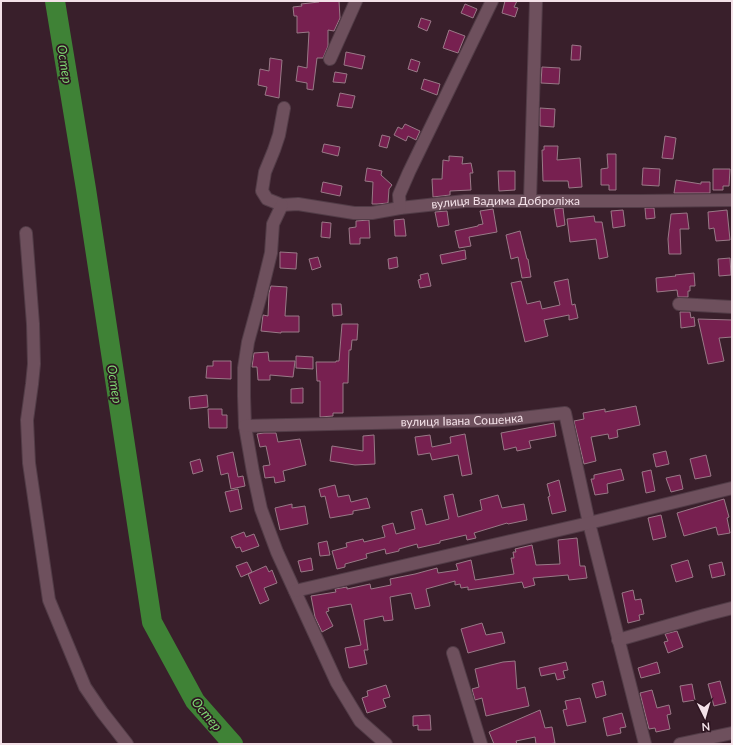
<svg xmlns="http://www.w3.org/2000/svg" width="733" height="745" font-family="Lato,sans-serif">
<rect width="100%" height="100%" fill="#391f2b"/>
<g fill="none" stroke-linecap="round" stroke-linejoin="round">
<path stroke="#3f8236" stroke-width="20" d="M55,1L86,189L152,622L195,701L233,744"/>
</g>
<path fill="#772050" stroke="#997987" d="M319,1H339L340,18L334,31L328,30V46L323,58H317L313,90L307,89V83L296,81L298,66L307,68L309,32L297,33V16H294L293,7L302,6L301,4L319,2Z
M505,1H517L514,7L518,8L515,17L502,13Z
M465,4L477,9L473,18L461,13Z
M421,18L431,21L427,31L418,27Z
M449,30L465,36L458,53L443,48Z
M572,45L581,46L580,60H571Z
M346,52L365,56L362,69L344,65Z
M270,58L282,60L279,98L265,95L267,87L258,85L260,69L269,71Z
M411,59L420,62L417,72L408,69Z
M542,67L560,68L559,84L541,83Z
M335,72L347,74L345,83L333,82Z
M424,79L440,84L437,95L421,89Z
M340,93L355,96L352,108L337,106Z
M540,108L555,109L554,127L540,126Z
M405,124L420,131L416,140L408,136L406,141L394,135L398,127L402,129Z
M382,135L390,137L387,148L379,146Z
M665,136L676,138L673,159L662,158Z
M324,144L340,147L338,156L322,152Z
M544,146H558L557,160L580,158L582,187L569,188L568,181H543L542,150H544Z
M607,154H616V190H609V185H601V169L608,168Z
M449,156L463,157L462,164L471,163L473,173H470L471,190L450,191V195L433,197L432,179H442L443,160L449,161Z
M367,168L382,171L381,175L392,185L389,189L388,203L377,204H372L373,182L365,181Z
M643,168L660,169L659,186L642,185Z
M713,169H730L729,186H723V190H713Z
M498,171H515V190L499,191Z
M676,180L701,184V182H710V193H674Z
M323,182L342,186L340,196L321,192Z
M563,208L565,225L557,227L554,209Z
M645,208H654L655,218L646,219Z
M493,209L497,232L469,237L471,246L459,248L455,231L478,226V225L483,224L480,211Z
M623,210L625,226L613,228L611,211Z
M727,210L730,240L716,241L714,228L709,229L708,212Z
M447,211L449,225L438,227L435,212Z
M687,213L689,229H680L681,254H669L668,239L671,214Z
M594,216L595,222H602L608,257L599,259L596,239L570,242L567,219Z
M404,219L406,236H395L394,220Z
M369,220L370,238H360V244H350L349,228L356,227V221Z
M322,222L331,223L330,238L321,237Z
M520,231L527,259H528L531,277L522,278L518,257L511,259L506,235Z
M465,250L466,259L442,264L440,255Z
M280,252L297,253L296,269L280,268Z
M318,257L321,267L312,270L309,259Z
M397,257L398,267L389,269L388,259Z
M730,258L731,275L719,276L718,259Z
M428,273L431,286L420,288L418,280L421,279L420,275Z
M694,273L695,286H690V291H688V297H678L677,290L657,292L656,278L676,276L675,275Z
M568,279L572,305L575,304L578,318L569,320V315L544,320L548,336L525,342L511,283L521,281L527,304L540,301L542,309L560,305L554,282Z
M271,286L287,287L285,316H299V332H281V333L261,331L263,315L268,316L269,293Z
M332,304H341L342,315L333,316Z
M680,312H690L691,318L694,317L695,326L681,328Z
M698,319L732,320V337L719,338L724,361L708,364Z
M342,324H358L357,340H352L351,350H349L348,383H343V413H333V416L320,417V381H317L316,362H336V361H339Z
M268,352L269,361H295L293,377L270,375V380H258L257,367H252L254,353Z
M296,356L313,357V369L296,368Z
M213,361H231V379L206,378L207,366H213Z
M303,388V403H291V389Z
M207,395L208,407L190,409L189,397Z
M636,406L640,425L617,430L618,437L609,439L608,434L591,437L596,461L584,464L574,421L584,419L583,413L605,409V412Z
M208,409H222V415H227V428H209Z
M554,423L556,436L529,441L531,448L517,451L516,447L504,450L501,433Z
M264,433H276L278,442L300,439L306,465L283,471L285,481L275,483L274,477L265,478L263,466L270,465L266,446L260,447L257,434Z
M465,434L472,474L462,476L458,455L432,460L430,453L418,455L415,437L430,435L432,447L451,443L450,437Z
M374,435L375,464L355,465L330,461L332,446L363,451V436Z
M666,451L669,464L656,467L653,454Z
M233,452L238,477L243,476L245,486L231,489L228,473L221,475L217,456Z
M706,455L711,476L695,479L690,459Z
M200,459L203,471L193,474L190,462Z
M621,469L624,480L607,484L608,493L595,495L591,479H594V475Z
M651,470L655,491L646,493L642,472Z
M680,475L683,489L671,492L666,478Z
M559,480L566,511L552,514L548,497L550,496L547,484Z
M335,485L338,497L349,495L351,502L367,498L370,508L353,511V514L330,518L325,496L321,497L319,489Z
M238,489L242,509L230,512L225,492Z
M453,494L458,517L482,510L480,500L498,495L502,508L524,504L527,520L508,524L507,523L474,533L476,538L467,540L466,535L440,541V543L418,548L417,544L399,549V551L386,554L385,549L366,554L367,558L345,564V567L337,569L332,551L347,547L346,543L363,539L364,542L385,537L382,526L393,523L396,534L415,529L411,512L422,509L426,525L449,519L444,496Z
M724,499L729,517L727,518L730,533L718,535L716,527L684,536L677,513Z
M292,504V508L305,506L308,524L280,530L275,508Z
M661,515L666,537L653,540L648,518Z
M244,532L246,537L254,534L259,546L242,552L240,547L236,548L231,537Z
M577,538L580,566H585L587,578L569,580L568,575L533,578L535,585L524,588L522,582L468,590V587L461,588L460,584L455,585V581L426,589L430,606L415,609L411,593L390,597L393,620L384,621L383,616L364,620L368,650H364L367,664L349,668L345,648L361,645L351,604L328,608L329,611L326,612L333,626L322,632L315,617L311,596L336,592L335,589L347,587V589L370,584L371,589L391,585L390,579L415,574L437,568L438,573L458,570L456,564L471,560L475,580L514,574L511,558H514L513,552H516L515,549L532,545L536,565L560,564L558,540Z
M327,541L330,555L320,556L318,543Z
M311,558L313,570L301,572L298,561Z
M688,560L693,577L676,582L671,565Z
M247,562L252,572L241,577L236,566Z
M722,562L725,575L712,578L709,565Z
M266,566L269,572L272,570L277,583L264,588L269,600L260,604L248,574Z
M633,590L635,600L641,599L644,614L639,615L640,620L628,623L622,593Z
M482,623L486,635L502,632L505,643L468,653L461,629Z
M677,631L683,647L668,653L664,642L668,641L665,634Z
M515,661L517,689L525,687L529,706L486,716L482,698L475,700L472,689L479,687L475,669L503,662Z
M566,662L568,670L563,671L565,678L557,680L555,673L541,676L539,668Z
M657,662L660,673L641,678L638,668Z
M603,681L606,695L596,698L592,684Z
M720,681L726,703L714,706L708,684Z
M692,684L695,700L683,702L680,686Z
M386,685L390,697L383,699L386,707L367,713L362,698L368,696L367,691Z
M652,690L657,708L669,705L671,714L667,715L670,729L656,732L655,728L649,729L640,693Z
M580,698L586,722L567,726L563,710L567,709L565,701Z
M540,710L545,728L552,727L555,743L548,744H536L535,737L516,741L517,744H494L489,732Z
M622,713L626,727L620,728L621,733L607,736L603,718Z
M430,715L431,730H418V725L413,726V716Z"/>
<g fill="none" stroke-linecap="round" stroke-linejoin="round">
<g stroke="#523c47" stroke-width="14">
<g id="minor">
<path d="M330,59L356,1"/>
<path id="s1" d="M284,108L279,135L274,150L265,172L262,191L267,199L282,205L298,204L354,213H372L400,208L465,201H640L732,200"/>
<path d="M530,200L536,1"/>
<path d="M282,205L273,224L271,253L260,298L248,342L244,368V396L245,426L253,472L261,509L277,552L337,683L360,721L386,744"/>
<path d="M400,208L399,195L409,172L492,1"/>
<path d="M26,233L33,324L34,364L32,384L27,420L29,463L49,600L85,687L102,712L127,744"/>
<path d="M679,304L732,307"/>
<path id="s2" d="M245,426L503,420L565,413L589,523L645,744"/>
<path d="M295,591L589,523L732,488"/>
<path d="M618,640L705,615L732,608"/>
<path d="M453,653L481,744"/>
<path d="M680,744L732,733"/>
</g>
</g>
<use href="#minor" stroke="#6e505d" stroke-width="12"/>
</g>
<g text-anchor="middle" stroke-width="3.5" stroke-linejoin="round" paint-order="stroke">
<g font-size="12" fill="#f3e1e8" stroke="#2e1521">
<text dy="4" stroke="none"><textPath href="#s1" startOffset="337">вулиця Вадима Доброліжа</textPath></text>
<text dy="4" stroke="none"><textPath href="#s2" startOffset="217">вулиця Івана Сошенка</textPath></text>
</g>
<g font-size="13" font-style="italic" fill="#7fd773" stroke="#2e1521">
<text transform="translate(65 64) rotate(81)" y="5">Остер</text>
<text transform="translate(115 384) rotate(81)" y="5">Остер</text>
<text transform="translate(207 714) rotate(50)" y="5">Остер</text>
</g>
</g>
<rect width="733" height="745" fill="none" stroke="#f3e1e8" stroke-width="4"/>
<g transform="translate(705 717) rotate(175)" stroke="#2e1521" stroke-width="3" paint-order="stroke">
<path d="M0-3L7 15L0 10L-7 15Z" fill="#f3e1e8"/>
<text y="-6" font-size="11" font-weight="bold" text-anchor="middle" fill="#f3e1e8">N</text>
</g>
</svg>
